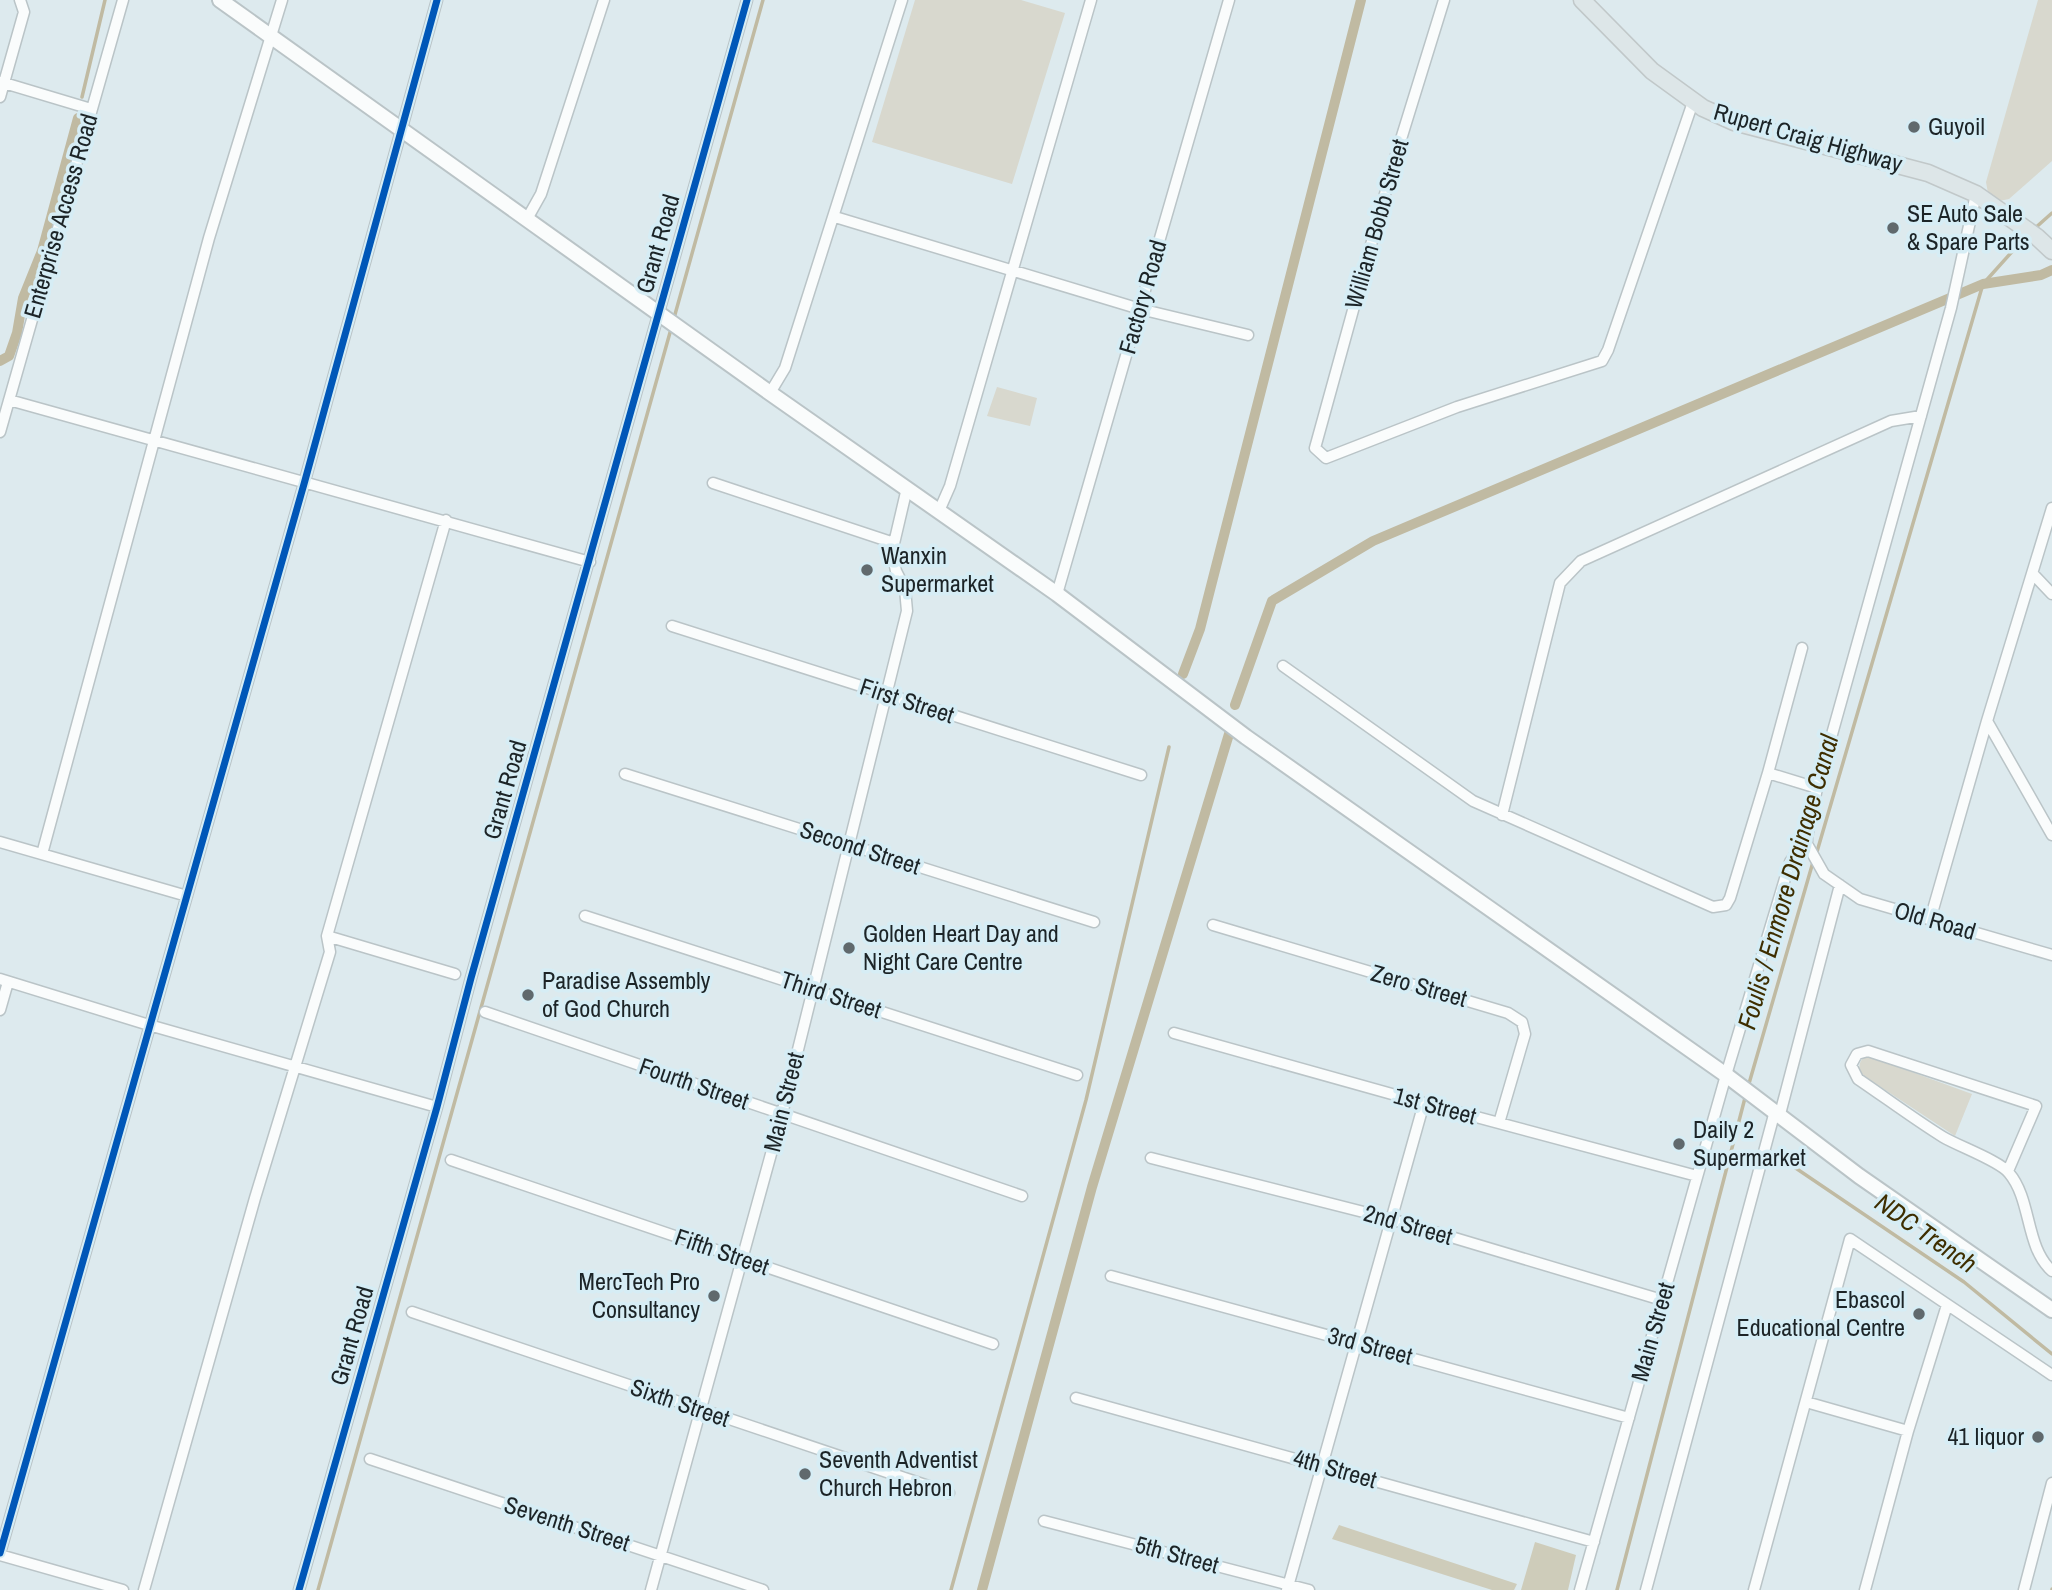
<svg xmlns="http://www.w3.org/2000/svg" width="2052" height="1590" font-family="'Archivo Narrow',sans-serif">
<rect width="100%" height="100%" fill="#ddeaee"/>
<path fill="#d8d8ce" d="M915,0H1021L1065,13L1012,184L872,142Z
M2038,0H2052V161L2009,199L1999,201L1988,193L1986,182Z
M997,387L1037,398L1030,426L987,416Z
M1868,1056L1972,1094L1955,1136L1861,1074C1858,1066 1859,1059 1868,1056Z"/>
<path fill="#ceccba" d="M1339,1525L1517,1584L1514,1590H1492L1332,1539Z
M1535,1542L1576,1555L1568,1590H1521Z"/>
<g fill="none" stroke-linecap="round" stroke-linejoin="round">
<path stroke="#c0baa2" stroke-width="3.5" d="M82,97L105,0
M2033,230L2052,213
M674,318L763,0
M1816,855L1983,284L2027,235
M1748,1087L1813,862
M1772,1152L1964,1282L2052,1354
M318,1590L671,329
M951,1590L1086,1100L1169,747
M1617,1590L1746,1094
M2052,1590V1589"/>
<path stroke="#c0baa2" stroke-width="10" d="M0,361L9,356L17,333L23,298L42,251L78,118
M1183,674L1200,629L1361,0
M1235,705L1272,601L1373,541L1983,284L2041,275L2052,270
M982,1590L1092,1187L1229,734"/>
<g stroke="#bac4c7" stroke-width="13">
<path id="minor" d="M1444,0L1393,165L1315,448L1326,458L1457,407L1602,361L1608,350L1693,102
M1,82L91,109
M0,97L24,12L20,0
M1976,194L1951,308L1817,788L1807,838V844L1824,874L1860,899L2052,955
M835,217L1140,309L1248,335
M527,219L541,194L604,0
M770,393L785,368L902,0
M9,400L590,562
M0,432L123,0
M713,483L894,543
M939,511L950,486L1091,0
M2033,574L2052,594
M1057,594L1229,0
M672,626L1141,775
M1283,666L1473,801L1713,907L1726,905L1730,898L1768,773L1817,788
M1987,721L2052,835
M1768,773L1802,648
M625,774L1094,922
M1502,815L1560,583L1581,561L1891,421L1921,416
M0,842L187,896
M42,854L209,238L282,0
M585,916L1077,1075
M1930,920L1987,721L2052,508
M1213,925L1508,1013L1522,1022L1525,1034L1499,1123
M327,936L455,974
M0,979L149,1025L437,1107
M0,1010L8,982
M485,1012L1022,1196
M1174,1033L1424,1103L1697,1176
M1780,1114L1840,885
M1151,1158L1391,1219L1662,1300
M451,1160L993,1344
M2008,1171L2036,1106L1868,1051L1857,1054L1851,1065L1858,1079C1886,1098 1914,1119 1943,1137C1958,1146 2000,1161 2009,1173C2032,1200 2025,1247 2052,1271
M1111,1276L1629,1418
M412,1312L949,1493
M1076,1398L1594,1542
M1806,1402L1908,1431
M370,1459L763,1590
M1044,1521L1309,1590
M0,1553L304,484L437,0
M0,1555L123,1590
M144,1590L255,1198L330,952L327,936L446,520
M299,1590L437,1107L471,978L747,0
M651,1590L782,1114L907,611L905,589L896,571L892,552L907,488
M1287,1590L1424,1103
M1580,1590L1726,1075L1790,862L1807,838
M1646,1590L1775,1111
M1754,1590L1850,1239L2052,1375
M1865,1590L1908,1431L1947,1305
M2024,1590L2052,1483"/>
</g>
<g stroke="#bac4c7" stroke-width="18">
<path id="secondary" d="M220,0L770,393L1057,594L1246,737L1726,1075L1859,1176L2052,1310"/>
</g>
<g stroke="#c1c8c9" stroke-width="19">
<path id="primary" d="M1582,0L1652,71L1703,108L1734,122L1928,173L1976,194L2037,237L2052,251"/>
</g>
<use href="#minor" stroke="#fafcfc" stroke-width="10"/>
<use href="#secondary" stroke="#fafcfc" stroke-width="14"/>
<use href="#primary" stroke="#dde6e8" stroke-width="16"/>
<g stroke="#d6edf5" stroke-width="11">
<path id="cycleway" d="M0,1553L304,484L437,0
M299,1590L437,1107L471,978L747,0"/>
</g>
<use href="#cycleway" stroke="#0057b8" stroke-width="7"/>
</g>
<g fill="#60696d" stroke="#d6edf5" stroke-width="2.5">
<circle cx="1914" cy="127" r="7"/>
<circle cx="1893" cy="228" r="7"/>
<circle cx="867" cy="570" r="7"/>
<circle cx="849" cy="948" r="7"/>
<circle cx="528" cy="995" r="7"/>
<circle cx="1679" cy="1144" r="7"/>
<circle cx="714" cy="1296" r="7"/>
<circle cx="1919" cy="1314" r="7"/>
<circle cx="2038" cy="1437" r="7"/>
<circle cx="805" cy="1474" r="7"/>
</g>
<g text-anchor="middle" stroke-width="7" stroke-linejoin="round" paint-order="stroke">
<g font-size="24" fill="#1c2427" stroke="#d6edf5" text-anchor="start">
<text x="1928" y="135">Guyoil</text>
<text x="1907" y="222">SE Auto Sale<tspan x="1907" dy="28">&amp; Spare Parts</tspan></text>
<text x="881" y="564">Wanxin<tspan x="881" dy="28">Supermarket</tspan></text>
<text x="863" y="942">Golden Heart Day and<tspan x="863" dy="28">Night Care Centre</tspan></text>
<text x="542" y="989">Paradise Assembly<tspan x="542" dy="28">of God Church</tspan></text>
<text x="1693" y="1138">Daily 2<tspan x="1693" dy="28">Supermarket</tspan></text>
<text x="700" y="1290" text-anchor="end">MercTech Pro<tspan x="700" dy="28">Consultancy</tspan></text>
<text x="1905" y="1308" text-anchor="end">Ebascol<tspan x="1905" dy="28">Educational Centre</tspan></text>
<text x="2024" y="1445" text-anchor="end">41 liquor</text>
<text x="819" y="1468">Seventh Adventist<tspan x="819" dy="28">Church Hebron</tspan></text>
</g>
<g font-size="24" fill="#1c2427" stroke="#d6edf5">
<text transform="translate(1808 138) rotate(16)" y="8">Rupert Craig Highway</text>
<text transform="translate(61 216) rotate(-74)" y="8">Enterprise Access Road</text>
<text transform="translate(1377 224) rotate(-74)" y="8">William Bobb Street</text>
<text transform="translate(658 244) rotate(-74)" y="8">Grant Road</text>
<text transform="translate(1143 297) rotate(-74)" y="8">Factory Road</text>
<text transform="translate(907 701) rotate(18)" y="8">First Street</text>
<text transform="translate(505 790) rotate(-74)" y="8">Grant Road</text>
<text transform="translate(860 848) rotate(18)" y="8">Second Street</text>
<text transform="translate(1935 921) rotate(16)" y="8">Old Road</text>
<text transform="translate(1419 986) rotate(16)" y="8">Zero Street</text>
<text transform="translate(831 995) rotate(18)" y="8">Third Street</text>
<text transform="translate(694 1084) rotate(19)" y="8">Fourth Street</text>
<text transform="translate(784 1102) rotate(-76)" y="8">Main Street</text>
<text transform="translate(1435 1106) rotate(15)" y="8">1st Street</text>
<text transform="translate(1408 1225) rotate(16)" y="8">2nd Street</text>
<text transform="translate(722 1252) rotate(19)" y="8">Fifth Street</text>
<text transform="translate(1653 1332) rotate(-74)" y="8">Main Street</text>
<text transform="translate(352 1336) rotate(-74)" y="8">Grant Road</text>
<text transform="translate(1370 1346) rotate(15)" y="8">3rd Street</text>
<text transform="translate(680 1403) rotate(19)" y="8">Sixth Street</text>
<text transform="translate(1335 1469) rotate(16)" y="8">4th Street</text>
<text transform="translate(567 1524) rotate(18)" y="8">Seventh Street</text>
<text transform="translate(1177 1555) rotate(15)" y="8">5th Street</text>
</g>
<g font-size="26" font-style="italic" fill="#3e2e00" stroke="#d6edf5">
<text transform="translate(1788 882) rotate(-74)" y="9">Foulis / Enmore Drainage Canal</text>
<text transform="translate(1926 1233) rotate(35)" y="9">NDC Trench</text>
</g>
</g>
</svg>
